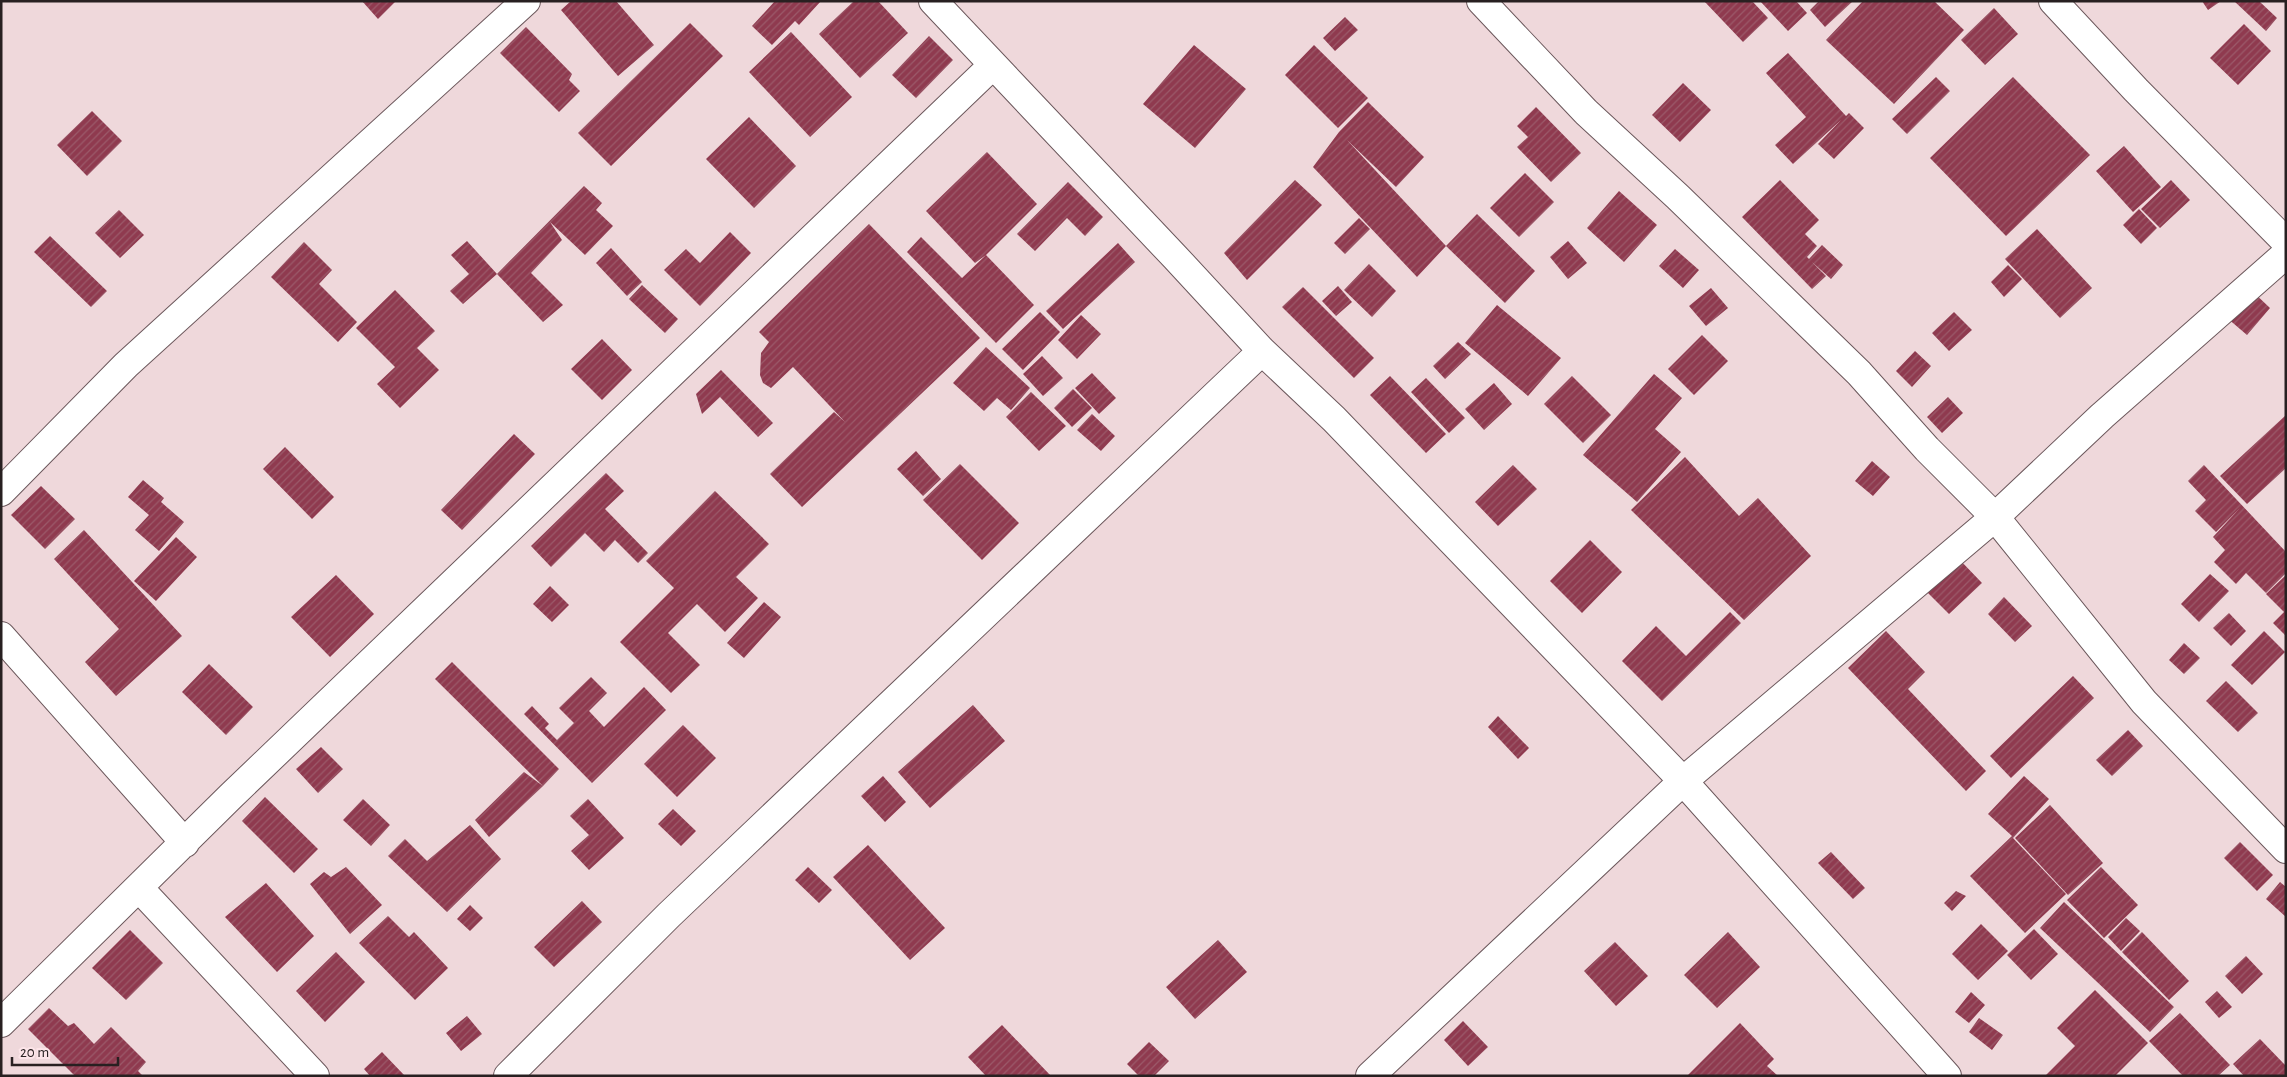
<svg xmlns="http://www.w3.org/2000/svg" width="2287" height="1077" font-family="'Alegreya Sans',sans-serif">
<defs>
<pattern id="building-hatch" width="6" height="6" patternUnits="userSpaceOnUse" patternTransform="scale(1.25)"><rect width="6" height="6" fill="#8f3a4f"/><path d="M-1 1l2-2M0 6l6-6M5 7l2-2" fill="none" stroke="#9b5a6a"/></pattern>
</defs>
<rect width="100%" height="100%" fill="#efd8db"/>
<path fill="url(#building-hatch)" d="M362,1H396L378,19Z
M571,1H616L654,45L618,76L561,10Z
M775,1H821L799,25L795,21L772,45L752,26Z
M854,1H878L908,33L860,78L819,34Z
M1704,1H1752L1768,18L1743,42Z
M1760,1H1796L1807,13L1788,31Z
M1819,1H1853L1825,27L1810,10Z
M1863,1H1934L1964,30L1894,104L1826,40Z
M2202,1H2221L2208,10Z
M2234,1H2259L2277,18L2266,31Z
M1994,8L2018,34L1985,65L1961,40Z
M1345,17L1358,30L1335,51L1323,38Z
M690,23L723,56L611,166L578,133Z
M2244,24L2271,51L2238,85L2210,58Z
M526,27L572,74L569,80L580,91L559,112L500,53Z
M791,32L852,97L810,137L749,72Z
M929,36L953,60L916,98L892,75Z
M1194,45L1246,89L1195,148L1143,104Z
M1314,45L1368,98L1338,128L1285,75Z
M1788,53L1846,116L1849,113L1864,128L1834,159L1818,144L1841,120L1793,164L1775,145L1806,117L1766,73Z
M1936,77L1950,91L1907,134L1892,119Z
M2013,77L2090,155L2006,236L1930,158Z
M1683,83L1711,110L1680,142L1652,115Z
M1368,102L1424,157L1396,187L1347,140L1446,246L1417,277L1313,167L1339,132Z
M1536,107L1581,153L1551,182L1517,147L1528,137L1517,126Z
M92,111L122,141L87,176L57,145Z
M749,117L796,166L754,208L706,159Z
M2124,146L2161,187L2133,212L2096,171Z
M987,152L1037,204L986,255L1034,305L996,343L907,252L921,237L962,278L986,255L975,263L926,211Z
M1525,173L1554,202L1519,237L1490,208Z
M1295,180L1322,205L1247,280L1224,253Z
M1780,180L1819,220L1805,234L1817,246L1807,257L1809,259L1822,245L1843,265L1831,279L1812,262L1826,276L1812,289L1742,217Z
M2171,180L2190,200L2160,228L2141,209Z
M1068,182L1103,217L1085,236L1067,218L1035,251L1017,234Z
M584,186L602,203L596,210L613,226L585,255L550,222L562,240L531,273L563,305L543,322L497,274Z
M1619,191L1657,225L1624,262L1587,228Z
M2139,209L2157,228L2141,244L2123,225Z
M119,210L144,235L120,258L95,233Z
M1477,214L1535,271L1505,303L1446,246Z
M1359,218L1370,229L1345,254L1334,243Z
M869,224L980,338L802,507L770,474L834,412L845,422L793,367L771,388L763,383L760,375L761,353L769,342L759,332Z
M2037,229L2092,288L2060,318L2005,259Z
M730,232L751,253L700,306L664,270L686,249L700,263Z
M50,236L107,291L91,307L34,252Z
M467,241L497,274L463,304L450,291L469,274L451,255Z
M1568,241L1587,263L1568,279L1550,257Z
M304,242L332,270L319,284L357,322L338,342L271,277Z
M1118,243L1135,262L1063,329L1046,311Z
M611,248L642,282L627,296L596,263Z
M1675,249L1699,270L1683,288L1659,266Z
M1369,264L1396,291L1372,317L1344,290Z
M2008,265L2022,279L2004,297L1991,282Z
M642,285L678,319L665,333L629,299Z
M1338,286L1352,302L1336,316L1322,301Z
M1303,287L1374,358L1354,378L1282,307Z
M1711,288L1728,308L1706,326L1689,306Z
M2250,289L2270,308L2247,335L2226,317Z
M395,290L435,331L417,348L439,370L400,408L377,384L395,367L356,328Z
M1497,305L1561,358L1528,396L1465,343Z
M1040,312L1060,332L1023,370L1002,349Z
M1954,312L1972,330L1949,351L1932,333Z
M1081,315L1101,334L1077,359L1058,340Z
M1702,335L1728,361L1694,395L1668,369Z
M602,339L632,370L602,400L571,369Z
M1458,342L1471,354L1445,379L1433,366Z
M986,347L1030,388L1011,410L997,398L984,411L953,383Z
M1915,351L1931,366L1912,387L1896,371Z
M1042,356L1063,378L1043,396L1023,374Z
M721,370L773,423L758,437L720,397L702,414L696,394Z
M1092,373L1116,398L1099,414L1075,388Z
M1654,374L1682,398L1655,429L1681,452L1637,502L1583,455Z
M1390,376L1446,434L1426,453L1370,395Z
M1572,376L1611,415L1583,443L1544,404Z
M1426,378L1465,418L1449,433L1411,392Z
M1494,383L1512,404L1484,430L1465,409Z
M1073,389L1092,408L1072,427L1054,408Z
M1031,392L1066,426L1039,451L1006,417Z
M1948,397L1963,413L1942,433L1927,417Z
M1092,414L1115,436L1101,451L1077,430Z
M2286,415V468L2247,504L2220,476Z
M514,434L535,454L462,530L441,510Z
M285,447L334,497L312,519L263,469Z
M916,451L941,479L923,496L897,469Z
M1685,457L1739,516L1758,498L1811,556L1744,620L1631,510Z
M1872,461L1890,477L1873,496L1855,481Z
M960,464L1019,523L982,560L923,500Z
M1513,465L1537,489L1498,526L1475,502Z
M2204,465L2286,552V573L2266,593L2246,573L2236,584L2214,562L2225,550L2213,537L2240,508L2216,532L2195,511L2206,500L2188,481Z
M606,473L624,491L605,509L648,553L638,563L615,540L604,552L585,533L551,567L531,546Z
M143,480L164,498L161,502L184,522L159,551L135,530L149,515L128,497Z
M41,486L75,519L45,549L11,515Z
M715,491L769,544L736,577L758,598L725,632L697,604L668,633L700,665L671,693L620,642L674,588L646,561Z
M84,530L182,636L116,696L85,662L119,629L54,559Z
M176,537L197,557L156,601L134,581Z
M1590,540L1622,572L1582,613L1550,581Z
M1959,559L1982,583L1949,614L1926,591Z
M2210,574L2229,591L2199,622L2181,604Z
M336,575L374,614L330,657L291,617Z
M2286,575V636L2273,623L2284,612L2266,594Z
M550,586L569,605L552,622L533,604Z
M2004,597L2032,626L2015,642L1988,614Z
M764,602L781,617L744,658L727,643Z
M1730,612L1741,623L1662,701L1622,661L1656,626L1686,656Z
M2229,613L2246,631L2231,646L2213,628Z
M1886,631L1925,672L1908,689L1986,771L1966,791L1848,668Z
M2264,631L2285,652L2252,685L2231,665Z
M2184,643L2200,658L2184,674L2169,660Z
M452,662L559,769L543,786L435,679Z
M209,664L253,707L226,735L182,692Z
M2073,676L2094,698L2011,778L1990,756Z
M591,677L607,693L589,711L604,727L644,687L666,710L592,783L524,714L532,706L549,724L545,728L557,740L574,723L559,708Z
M2226,681L2258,713L2238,732L2206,701Z
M973,705L1005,741L930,808L898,772Z
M1498,716L1529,748L1518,759L1488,727Z
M683,725L716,758L677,797L644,764Z
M2128,730L2143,746L2112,776L2096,760Z
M321,747L343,769L318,793L296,769Z
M524,772L543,786L489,837L475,820Z
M883,776L906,802L885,822L861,796Z
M2024,776L2049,799L2013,838L2066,894L2025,933L1970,876L2012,836L1988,814Z
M265,797L318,849L294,873L242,821Z
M363,799L390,825L371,846L343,820Z
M588,799L624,838L589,870L571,851L589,835L570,816Z
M2050,805L2103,863L2068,895L2015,838Z
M673,809L696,831L681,846L658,824Z
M470,825L501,859L447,912L388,856L405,839L427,861Z
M2240,842L2273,875L2257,891L2224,858Z
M868,845L945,928L910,960L833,877Z
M1831,852L1865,888L1853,899L1818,863Z
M346,867L382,905L350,934L310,884L324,872L331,877Z
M808,867L832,890L819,903L795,880Z
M2101,867L2138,905L2104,938L2067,900Z
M2280,882L2286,887V917L2266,899Z
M266,883L314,936L277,972L225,917Z
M1956,891L1966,896L1952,911L1944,903Z
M582,901L602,922L554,967L534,947Z
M2064,902L2174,1007L2150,1032L2040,928Z
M470,905L483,918L470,931L457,919Z
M388,916L409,937L414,932L448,968L415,1000L359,943Z
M2126,918L2140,931L2121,951L2108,937Z
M1981,924L2008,951L1978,980L1952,954Z
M2034,929L2058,954L2031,980L2007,955Z
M130,930L163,963L126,1000L92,968Z
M1728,932L1760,967L1717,1008L1684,975Z
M2142,932L2189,981L2169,1000L2122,952Z
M1218,940L1247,972L1195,1019L1166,987Z
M1615,942L1648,976L1616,1006L1584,971Z
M336,952L365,982L325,1022L296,991Z
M2246,956L2263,974L2242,994L2225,976Z
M2095,990L2148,1043L2115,1076H2045L2075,1046L2057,1028Z
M2217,991L2232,1007L2219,1018L2205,1002Z
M1971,992L1985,1005L1969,1023L1955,1012Z
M49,1008L68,1026L74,1023L94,1044L111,1027L146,1062L138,1071L143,1076H75L28,1029Z
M2180,1013L2230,1065L2218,1076H2183L2149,1041Z
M467,1016L482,1034L461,1051L446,1033Z
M1979,1018L2003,1035L1992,1050L1969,1032Z
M1463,1021L1488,1047L1468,1066L1444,1040Z
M1740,1023L1774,1059L1767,1066L1778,1076H1687Z
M1002,1025L1051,1076H986L968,1057Z
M2260,1039L2286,1066V1076H2244L2233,1064Z
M1149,1042L1169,1061L1154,1076H1139L1127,1064Z
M382,1052L405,1076H370L364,1069Z"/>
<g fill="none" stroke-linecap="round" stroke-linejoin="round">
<g stroke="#6b575b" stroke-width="30">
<path id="minor" d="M933,1L1175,257L1262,351L1334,419L1683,781L1947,1076
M2053,1L2136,90L2286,242
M2286,254L2102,416L1995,517L2144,702L2286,849
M1,492L126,365L526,1
M1,636L185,843
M139,888L315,1076
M1,1023L231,796L993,65
M508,1076L669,915L1262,351
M1370,1076L1683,781L1995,517L1927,449L1859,373L1678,197L1586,112L1481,1"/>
</g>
<use href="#minor" stroke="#fff" stroke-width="28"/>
</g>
<rect width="2287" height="1077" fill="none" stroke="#282021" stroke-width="5"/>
<path d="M12 1057v8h106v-8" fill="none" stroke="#282021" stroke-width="2.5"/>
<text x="20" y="1057" font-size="15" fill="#282021" stroke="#fde5e9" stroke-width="4" paint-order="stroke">20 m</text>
</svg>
